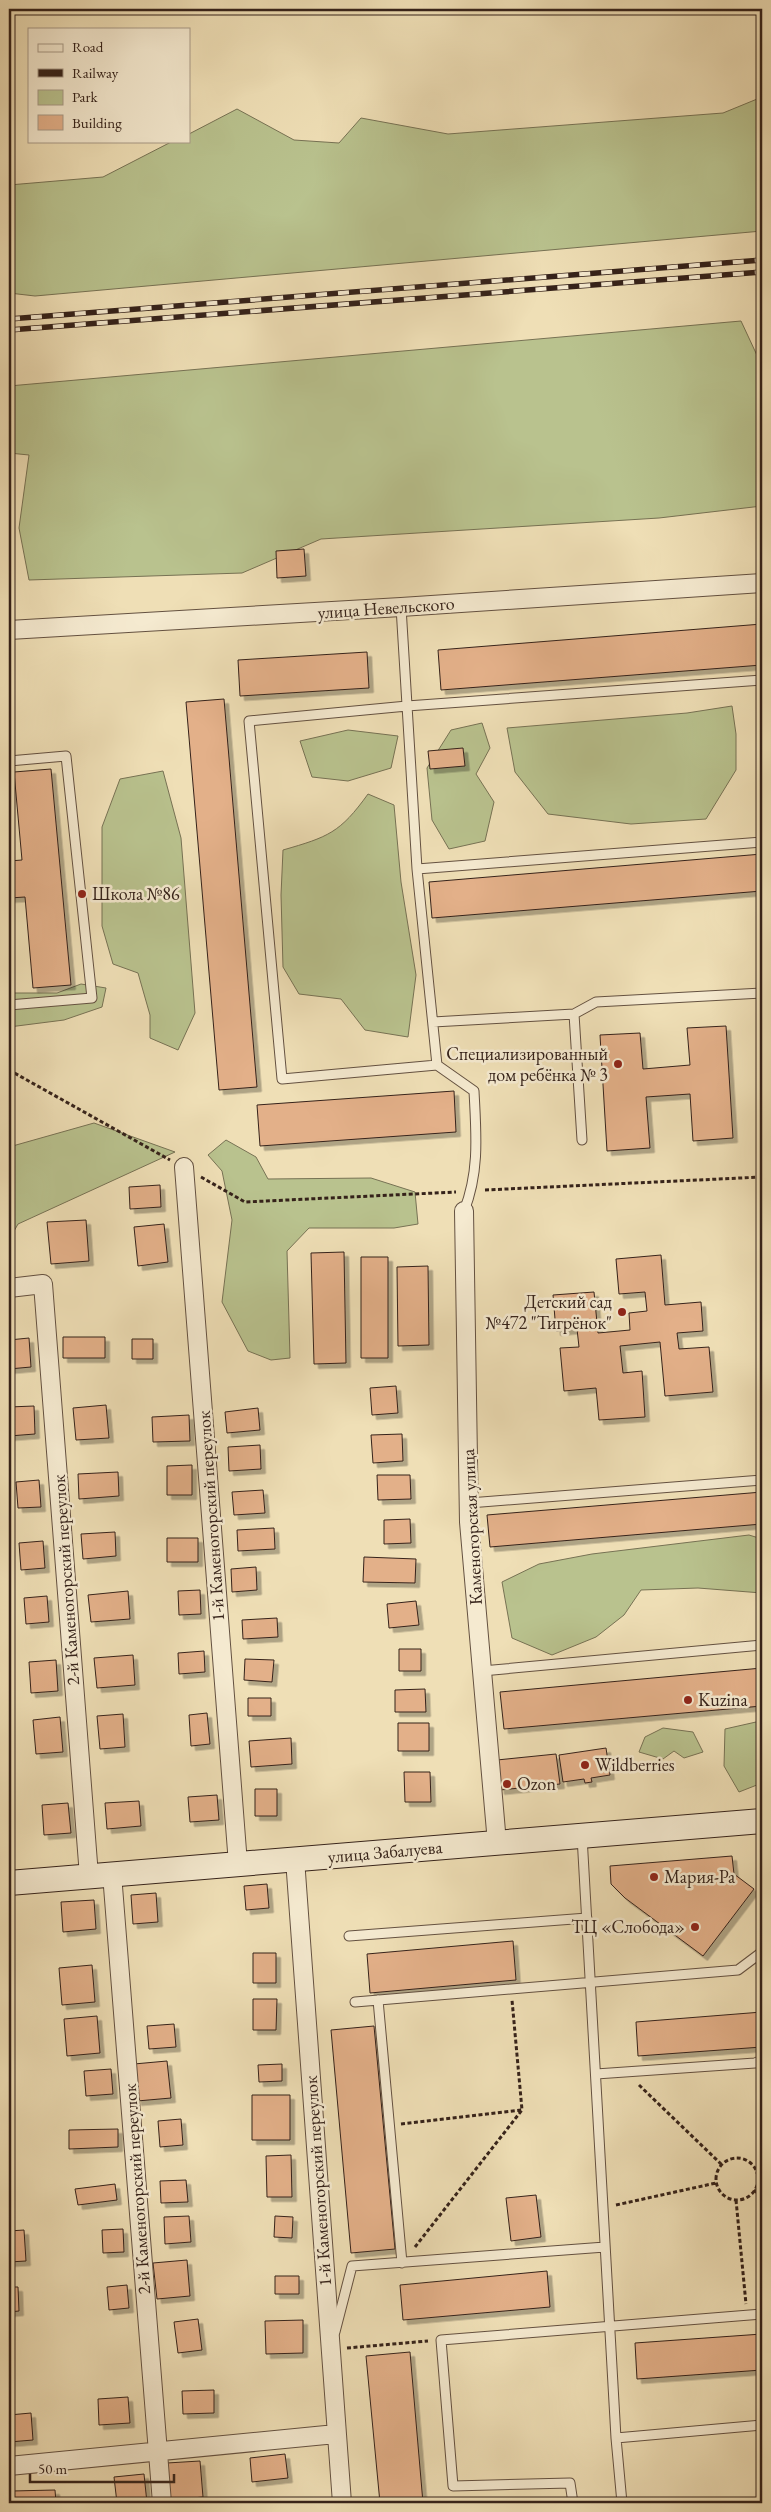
<svg xmlns="http://www.w3.org/2000/svg" width="771" height="2512" font-family="'EB Garamond',serif">
<defs>
<filter id="shadow"><feDropShadow dx="4.5" dy="4.5" stdDeviation="0" flood-color="#0004"/></filter>
</defs>
<rect width="100%" height="100%" fill="#efdfb6"/>
<filter id="stains"><feTurbulence type="fractalNoise" baseFrequency=".004" numOctaves="4"/><feColorMatrix values="0 0 0 0 .2 0 0 0 0 .09 0 0 0 0 .02 0 0 0 .5 -.17"/></filter>
<radialGradient id="worn" r=".72"><stop offset=".6" stop-color="#630" stop-opacity="0"/><stop offset="1" stop-color="#630" stop-opacity=".3"/></radialGradient>
<path fill="#b9c28e" stroke="#777254" d="M762,97V231L35,296L9,293V185L103,177L173,141H189V134L237,109L294,140L339,143L361,118L448,134L723,113Z
M741,321L762,366V506L659,518L321,539L242,573L29,580L19,528L29,455L9,453V386Z
M732,706L736,734V770L706,819L631,824L548,814L515,772L507,728L687,713Z
M482,723L490,748L476,774L494,802L485,841L449,849L432,820L427,768L451,730Z
M348,730L398,736L391,768L348,781L312,777L300,741Z
M163,771L181,838L195,1013L178,1050L150,1038V1015L138,973L113,964L102,926V827L120,779Z
M368,794L394,805L401,882L416,975L408,1037L365,1030L341,999L299,994L283,967L281,895L283,850C328,837 340,833 368,794Z
M81,984L106,988L102,1007L64,1020L9,1027V993H57Z
M94,1123L175,1152L18,1224L9,1240V1147Z
M226,1140L256,1157L268,1179L371,1178L415,1192L418,1224L394,1228H309L287,1251L290,1358L271,1360L248,1351L222,1302L232,1220L222,1171L208,1155Z
M749,1535L762,1539V1593L698,1588L641,1590L624,1615L596,1637L552,1655L512,1638L502,1582L539,1564L592,1554Z
M756,1722L762,1728V1783L739,1792L724,1766L725,1729Z
M663,1728L693,1732L703,1752L684,1758L674,1751L663,1759L639,1752L645,1737Z"/>
<path fill="#e3b089" stroke="#35221a" filter="url(#shadow)" d="M304,549L306,576L277,578L276,551Z
M762,624V665L441,690L438,650Z
M367,652L369,688L240,696L238,660Z
M224,699L257,1087L219,1090L186,702Z
M463,748L465,766L430,769L428,751Z
M51,769L71,985L33,988L25,897L9,898V861L22,860L14,772Z
M762,854V891L432,918L429,882Z
M726,1026L733,1138L693,1141L690,1094L646,1097L650,1148L607,1151L600,1035L640,1033L643,1069L690,1065L687,1028Z
M454,1091L456,1132L260,1146L257,1105Z
M160,1185L161,1207L130,1209L129,1187Z
M86,1220L89,1261L51,1264L47,1222Z
M164,1224L168,1262L138,1266L134,1227Z
M344,1252L346,1363L314,1364L311,1253Z
M661,1255L665,1305L701,1302L703,1331L677,1333L679,1349L709,1347L713,1392L665,1396L660,1342L620,1346L623,1373L642,1371L645,1417L599,1420L596,1388L564,1391L560,1348L579,1347L577,1329L556,1331L553,1295L594,1292L598,1333L630,1330L629,1313L647,1311L645,1292L619,1294L616,1259Z
M361,1257H388V1358H361Z
M428,1266L429,1345L398,1346L397,1267Z
M63,1337H105V1358H63Z
M29,1338L31,1367L9,1369V1340Z
M132,1339H153V1359H132Z
M396,1386L398,1413L372,1415L370,1388Z
M106,1405L109,1438L76,1440L73,1408Z
M34,1406L35,1434L9,1436V1407Z
M258,1408L260,1430L227,1433L225,1412Z
M189,1415L190,1441L153,1442L152,1417Z
M402,1434L403,1461L373,1463L371,1435Z
M260,1445L261,1469L229,1471L228,1447Z
M192,1465V1495H167V1466Z
M118,1472L119,1496L79,1499L78,1474Z
M377,1475H410L411,1499L378,1500Z
M39,1480L41,1507L18,1508L16,1482Z
M263,1490L265,1513L234,1515L232,1492Z
M762,1492V1524L490,1547L487,1515Z
M410,1519L411,1543L384,1544V1520Z
M274,1528L275,1549L238,1551L237,1530Z
M115,1532L116,1556L83,1559L81,1534Z
M167,1538H198V1562H167Z
M43,1541L45,1568L21,1570L19,1543Z
M364,1557L416,1559L415,1583L363,1582Z
M256,1567L257,1590L232,1592L231,1569Z
M200,1590L201,1614L179,1615L178,1591Z
M128,1591L130,1619L91,1622L88,1595Z
M47,1596L49,1622L26,1624L24,1598Z
M416,1601L419,1625L389,1628L387,1604Z
M277,1618L278,1637L243,1639L242,1620Z
M399,1649H421V1671H399Z
M204,1651L205,1672L179,1674L178,1653Z
M133,1655L135,1685L97,1688L94,1658Z
M245,1659L274,1660L272,1682L244,1680Z
M56,1660L58,1691L31,1693L29,1662Z
M762,1668V1706L504,1729L500,1692Z
M425,1689L426,1712H395V1690Z
M248,1698H271V1716H248Z
M207,1713L210,1744L191,1746L189,1715Z
M123,1714L125,1747L100,1749L97,1716Z
M60,1717L63,1752L36,1754L33,1720Z
M398,1723H429V1751H398Z
M291,1738L292,1764L251,1767L249,1741Z
M606,1748L610,1775L591,1778L592,1782L585,1783L584,1779L563,1782L559,1755Z
M556,1754L560,1784L500,1790L497,1760Z
M404,1772H430L431,1802H405Z
M255,1789H277V1816H255Z
M217,1795L219,1820L190,1822L188,1797Z
M139,1801L141,1826L107,1829L105,1803Z
M68,1803L71,1833L44,1835L42,1805Z
M732,1856L734,1874L754,1889L703,1956L625,1898L611,1884L610,1866Z
M267,1884L269,1908L246,1910L244,1886Z
M156,1893L158,1922L133,1924L131,1895Z
M94,1900L96,1929L63,1932L61,1902Z
M513,1941L516,1980L370,1993L367,1954Z
M253,1953H276V1983H253Z
M92,1965L95,2002L62,2005L59,1968Z
M253,1999H277L276,2030H253Z
M762,2012V2047L638,2056L636,2022Z
M97,2016L100,2053L67,2056L64,2019Z
M174,2024L176,2047L149,2049L147,2026Z
M374,2026L395,2249L351,2253L331,2030Z
M167,2061L171,2098L137,2101L134,2064Z
M282,2064V2081L259,2082L258,2065Z
M111,2069L113,2094L86,2096L84,2071Z
M252,2095H290V2140H252Z
M181,2119L183,2145L160,2147L158,2121Z
M118,2129V2147L69,2149V2130Z
M291,2155L292,2197H267L266,2156Z
M186,2180L188,2202L161,2203L160,2181Z
M115,2184L117,2200L78,2205L75,2189Z
M536,2195L541,2237L511,2241L506,2198Z
M189,2216L191,2242L165,2244L164,2217Z
M275,2216L293,2217L292,2238L274,2237Z
M123,2229L124,2252L103,2253L102,2230Z
M24,2230L26,2261L9,2262V2231Z
M187,2260L190,2296L157,2299L153,2263Z
M547,2271L550,2307L403,2320L400,2285Z
M275,2276H299V2294H275Z
M127,2285L129,2308L109,2310L107,2287Z
M9,2287H18L19,2311L9,2312Z
M198,2319L202,2350L178,2353L174,2322Z
M303,2320V2353L266,2354L265,2321Z
M762,2334V2370L637,2379L635,2343Z
M410,2352L423,2503H380L366,2356Z
M214,2390V2413L183,2414L182,2391Z
M128,2397L130,2423L99,2425L98,2399Z
M31,2413L33,2440L9,2442V2415Z
M285,2454L288,2478L252,2482L250,2458Z
M200,2461L203,2497L170,2500L167,2463Z
M144,2474L147,2503H117L114,2477Z
M55,2490L56,2503H12V2491Z"/>
<g fill="none" stroke-linecap="round" stroke-linejoin="round">
<g stroke="#645141" stroke-width="11">
<path id="lane" d="M401,607L417,869L437,1065L474,1091C476,1132 480,1171 464,1211
M9,761L66,756L92,998L9,1005
M417,869L762,842
M574,1014L582,1140
M433,1022L574,1014L596,1002L762,993
M437,1065L282,1079L249,721L407,706L762,680
M469,1503L762,1480
M482,1671L762,1645
M582,1836L616,2438L762,2425
M349,1936L587,1918
M378,2000L402,2263
M355,2002L738,1970L762,1952
M596,2074L755,2063L762,2060
M335,2332L352,2266L605,2247
M616,2438L622,2503
M573,2503L570,2483L453,2486L441,2340L762,2314"/>
</g>
<g stroke="#645141" stroke-width="20">
<path id="street" d="M9,630L401,607L762,583
M184,1167L238,1864
M464,1211L469,1522L497,1843
M9,1288L43,1284L89,1876
M295,1859L342,2503
M112,1874L162,2503
M9,2466L336,2434"/>
</g>
<g stroke="#35221a" stroke-width="26">
<path id="secondary" d="M9,1883L762,1821"/>
</g>
<path stroke="#35221a" stroke-width="3" stroke-dasharray="4 2.5" stroke-linecap="butt" d="M9,1070L170,1160
M201,1177L245,1202L456,1192
M485,1190L762,1177
M639,2085L721,2164
M401,2124L522,2110
M716 2179a21 21 0 1 1 42 0a21 21 0 1 1-42 0Z
M754,2190L762,2197
M736,2200L746,2304
M616,2205L716,2183
M415,2247L522,2110L512,2000
M347,2348L428,2341"/>
<use href="#lane" stroke="#f5ead0" stroke-width="9"/>
<use href="#street" stroke="#f5ead0" stroke-width="18"/>
<use href="#secondary" stroke="#f5ead0" stroke-width="24"/>
<g stroke="#35221a" stroke-width="5.5">
<path id="rail" d="M9,319L762,260
M9,330L762,272"/>
</g>
<use href="#rail" stroke="#f5ead0" stroke-width="4" stroke-dasharray="11" stroke-linecap="butt"/>
</g>
<g fill="#8f2418" stroke="#f5ead0" stroke-width="2">
<circle cx="82" cy="894" r="5"/>
<circle cx="618" cy="1064" r="5"/>
<circle cx="622" cy="1312" r="5"/>
<circle cx="688" cy="1700" r="5"/>
<circle cx="585" cy="1765" r="5"/>
<circle cx="507" cy="1784" r="5"/>
<circle cx="654" cy="1877" r="5"/>
<circle cx="695" cy="1927" r="5"/>
</g>
<g text-anchor="middle" stroke-width="5" stroke-linejoin="round" paint-order="stroke">
<g font-size="18" fill="#35221a" stroke="#f5ead0">
<text transform="translate(386 608) rotate(-4)" y="6">улица Невельского</text>
<text transform="translate(211 1516) rotate(-94)" y="6">1-й Каменогорский переулок</text>
<text transform="translate(472 1527) rotate(-93)" y="6">Каменогорская улица</text>
<text transform="translate(66 1580) rotate(-94)" y="6">2-й Каменогорский переулок</text>
<text transform="translate(385 1852) rotate(-5)" y="6">улица Забалуева</text>
<text transform="translate(318 2181) rotate(-94)" y="6">1-й Каменогорский переулок</text>
<text transform="translate(137 2189) rotate(-94)" y="6">2-й Каменогорский переулок</text>
</g>
<g font-size="18" fill="#35221a" stroke="#f5ead0" text-anchor="start">
<text x="92" y="900">Школа №86</text>
<text x="608" y="1060" text-anchor="end">Специализированный<tspan x="608" dy="21">дом ребёнка № 3</tspan></text>
<text x="612" y="1308" text-anchor="end">Детский сад<tspan x="612" dy="21">№472 "Тигрёнок"</tspan></text>
<text x="698" y="1706">Kuzina</text>
<text x="595" y="1771">Wildberries</text>
<text x="517" y="1790">Ozon</text>
<text x="664" y="1883">Мария-Ра</text>
<text x="685" y="1933" text-anchor="end">ТЦ «Слобода»</text>
</g>
</g>
<rect width="771" height="2512" fill="none" stroke="#efdfb6" stroke-width="30"/>
<rect x="10" y="10" width="751" height="2492" fill="none" stroke="#35221a" stroke-width="2.5"/>
<rect x="15" y="15" width="741" height="2482" fill="none" stroke="#35221a"/>
<rect x="28" y="28" width="162" height="115" fill="#f5ead0" stroke="#a89a87"/>
<rect x="38" y="44" width="25" height="8" fill="#f5ead0" stroke="#a89a87"/>
<text x="72" y="52" font-size="15" fill="#35221a">Road</text>
<rect x="38" y="69" width="25" height="8" fill="#35221a" stroke="#a89a87"/>
<text x="72" y="78" font-size="15" fill="#35221a">Railway</text>
<rect x="38" y="90" width="25" height="15" fill="#b9c28e" stroke="#a89a87"/>
<text x="72" y="102" font-size="15" fill="#35221a">Park</text>
<rect x="38" y="115" width="25" height="15" fill="#e3b089" stroke="#a89a87"/>
<text x="72" y="128" font-size="15" fill="#35221a">Building</text>
<path d="M30 2474v8h144v-8" fill="none" stroke="#35221a" stroke-width="2.5"/>
<text x="38" y="2474" font-size="15" fill="#35221a" stroke="#f5ead0" stroke-width="4" paint-order="stroke">50 m</text>
<rect width="100%" height="100%" filter="url(#stains)"/>
<rect width="100%" height="100%" fill="url(#worn)"/>
</svg>
